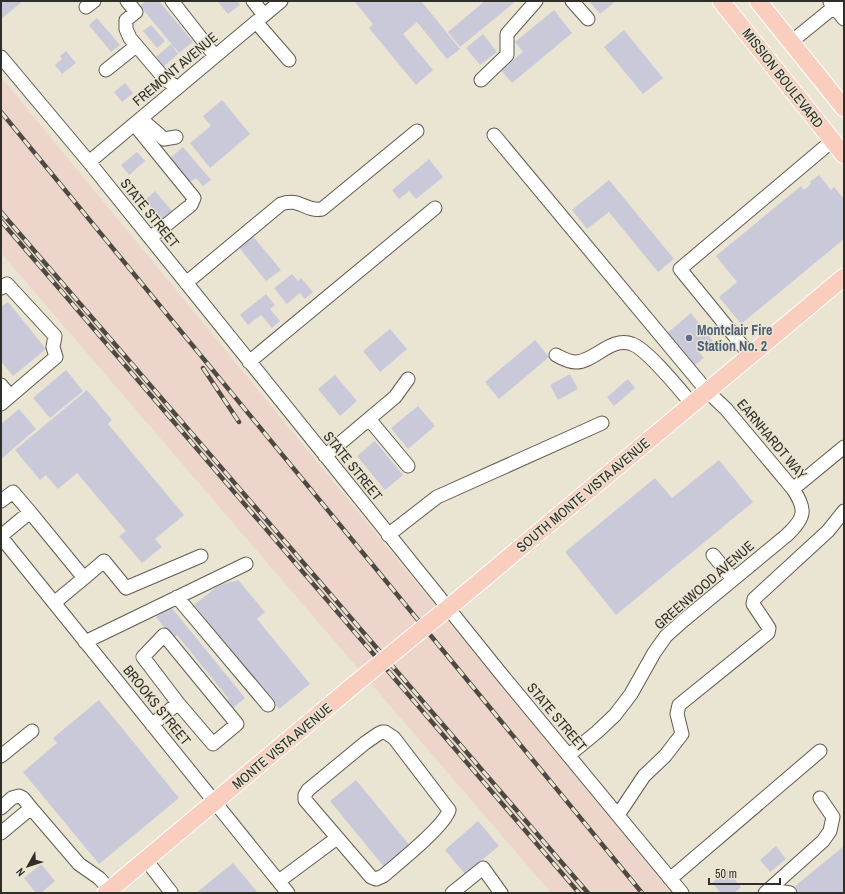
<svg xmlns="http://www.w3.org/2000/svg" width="845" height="894" font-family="'Archivo Narrow',sans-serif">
<rect width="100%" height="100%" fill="#eae4d3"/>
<path fill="#edd5cb" d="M1,77L599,805L671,893H551L1,253Z"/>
<path fill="#c9c9da" d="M1,1H23L1,19Z
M145,1H159L193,42L179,53L140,6Z
M217,1H237L240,5L228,14Z
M354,1H421L460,49L447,59L417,22L403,34L433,70L416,85L369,28L373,24Z
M485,1H516L460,47L448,32Z
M589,1H616L600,14Z
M554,10L572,33L512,83L501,70L523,52L515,42Z
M97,18L120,45L111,52L89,25Z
M151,25L165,41L157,48L143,31Z
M624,30L663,78L643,94L604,47Z
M483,34L497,52L480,65L466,48Z
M171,44L178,54L164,66L156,57Z
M66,51L76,63L62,74L55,65L62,59L60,56Z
M125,83L133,93L122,102L114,92Z
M222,100L250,134L210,168L190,143L211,126L203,116Z
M183,147L211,180L203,186L196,178L189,183L169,159Z
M137,152L145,161L129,175L121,165Z
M429,159L443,177L416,199L409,191L399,199L392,190Z
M819,175L831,190L834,187L844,199V239L741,324L719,297L737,282L716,256L801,186L804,190L811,184L810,182Z
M609,180L674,259L658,272L609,212L587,229L572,210Z
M155,191L172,211L161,220L145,200Z
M251,234L281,270L266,281L237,245Z
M292,274L298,281L301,278L313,292L305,299L300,293L287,304L274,288Z
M266,294L275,305L270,309L280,321L272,328L261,315L248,325L240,315Z
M8,302L46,349L13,376L1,361V307Z
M691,313L713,341L699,352L704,358L692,367L665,335Z
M390,329L407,349L380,372L363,351Z
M535,340L549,357L499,399L485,382Z
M66,370L83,391L50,418L33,398Z
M570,374L578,389L558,400L550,385Z
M335,375L357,401L340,416L318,389Z
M628,379L635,388L614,406L607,397Z
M87,390L112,420L108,424L184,515L155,539L162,547L142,563L119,536L126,531L77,473L58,489L46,475L40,480L15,450Z
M418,406L435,426L408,449L391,428Z
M19,409L36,429L1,459V424Z
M375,441L403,475L385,490L357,456Z
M719,460L753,502L616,615L565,552L655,478L672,498Z
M238,580L265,612L257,619L310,684L279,709L194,605L219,585Z
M171,607L245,698L232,709L226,701L229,699L177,635L173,638L156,617Z
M99,700L179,798L99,864L23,772L57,743L53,738Z
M356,780L411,847L385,868L330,801Z
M478,821L499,846L465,874L445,850Z
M776,846L786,859L770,872L760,860Z
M844,846V893H800L795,886Z
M233,863L258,893H196Z
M41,864L55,881L41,893H36L24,878Z
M727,870L741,887L734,893H721L712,883Z"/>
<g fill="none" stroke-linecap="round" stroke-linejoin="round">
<g stroke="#605b4d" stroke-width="15">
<path id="minor" d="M127,1L136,12L126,20V29L130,38L164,78L177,88
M172,1L215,56
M253,1L264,15
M572,1L588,19
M830,2L844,19
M86,7L94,1
M256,22L289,60
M791,42L834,7L844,4
M1,57L89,162L502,675L682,893
M106,70L136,46
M481,80L507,55V34L536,1
M141,119L164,139L176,137
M134,124L194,198L191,205L150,238
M494,135L707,391L726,409L793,489C807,510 805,518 787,535L684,620L666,636L654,653L631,694L615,715L597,732L569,755
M89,162L281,1
M186,283L281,204C300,197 305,212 322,209L417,131
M1,288L7,284L55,336L53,347L56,357L1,404
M556,355C562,358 568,362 576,362C594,362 611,336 632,344C647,349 680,390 692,404
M750,355L680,269L832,141
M249,362L435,208
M1,385L10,396
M369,419L408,466
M325,456L395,397L408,379
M793,489L844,447
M1,501L13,492L30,512
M388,535L437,497L602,423
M1,536L30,512L84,578L54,603
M1,537L288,893
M713,555L733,579
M84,578L104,561L126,588L201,556
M177,597L268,705
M85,642L246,564
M152,725L178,703L213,744L237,724L164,635L143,657L178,703
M382,732H385L394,738L449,810C445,826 397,864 383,876L376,879L371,877L305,800V795L308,790L365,743L378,734Z
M1,756L32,731
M1,808L12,798L19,796L23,798L31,808L1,833
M31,808L79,864L99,878L110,890
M618,815L644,776L665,756L682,734L677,714L679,705L768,633L769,628L753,604L754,599L828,531L844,511
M146,860L171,892
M670,879L820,751
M279,881L337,838
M452,893L483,868L501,893
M765,893L823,841L830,831L833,817L820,798
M780,893L784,892L790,893"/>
</g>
<g stroke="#fff" stroke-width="19">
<path id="major" d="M721,1L844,155
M758,1L844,108
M459,599L844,277
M106,893L355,684"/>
</g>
<use href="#minor" stroke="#fff" stroke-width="13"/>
<use href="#major" stroke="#facebe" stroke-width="17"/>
<g stroke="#4c4a42" stroke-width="4.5">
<path id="rail" d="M1,112L642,893
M1,212L588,893
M1,221L579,893
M203,368L239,422"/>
</g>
<use href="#rail" stroke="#eae4d3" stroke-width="3" stroke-dasharray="9" stroke-linecap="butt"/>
<g stroke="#fff" stroke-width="19" stroke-linecap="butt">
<path id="major-bridge" d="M355,684L459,599"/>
</g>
<use href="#major-bridge" stroke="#facebe" stroke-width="17"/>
</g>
<circle fill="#5c6f8a" stroke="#eae4d3" stroke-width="1.5" cx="689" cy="338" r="4"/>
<g text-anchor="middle" stroke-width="3" stroke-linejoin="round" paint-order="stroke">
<g font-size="14" fill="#302e28" stroke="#eae4d3">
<text transform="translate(175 69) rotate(-40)" y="5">FREMONT AVENUE</text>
<text transform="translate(783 78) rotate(52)" y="5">MISSION BOULEVARD</text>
<text transform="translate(150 213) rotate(51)" y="5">STATE STREET</text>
<text transform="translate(772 439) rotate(50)" y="5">EARNHARDT WAY</text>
<text transform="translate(353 466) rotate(51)" y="5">STATE STREET</text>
<text transform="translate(583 495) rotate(-40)" y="5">SOUTH MONTE VISTA AVENUE</text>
<text transform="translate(704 585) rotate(-41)" y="5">GREENWOOD AVENUE</text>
<text transform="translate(157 705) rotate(51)" y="5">BROOKS STREET</text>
<text transform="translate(557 717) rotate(50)" y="5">STATE STREET</text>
<text transform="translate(282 746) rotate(-40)" y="5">MONTE VISTA AVENUE</text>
</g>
<g font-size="14" font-weight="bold" fill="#4e5e75" stroke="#eae4d3" text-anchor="start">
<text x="697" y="335">Montclair Fire<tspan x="697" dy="16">Station No. 2</tspan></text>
</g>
</g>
<rect width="845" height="894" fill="none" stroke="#302e28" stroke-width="4"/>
<g transform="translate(28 866) rotate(231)" stroke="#eae4d3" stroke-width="3" paint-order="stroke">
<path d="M0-3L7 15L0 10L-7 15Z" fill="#302e28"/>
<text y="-6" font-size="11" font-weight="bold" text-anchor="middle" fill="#302e28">N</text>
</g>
<path d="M709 878v6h71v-6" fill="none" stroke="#302e28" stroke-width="2"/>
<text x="715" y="878" font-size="12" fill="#302e28" stroke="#eae4d3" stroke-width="3" paint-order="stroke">50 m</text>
</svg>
